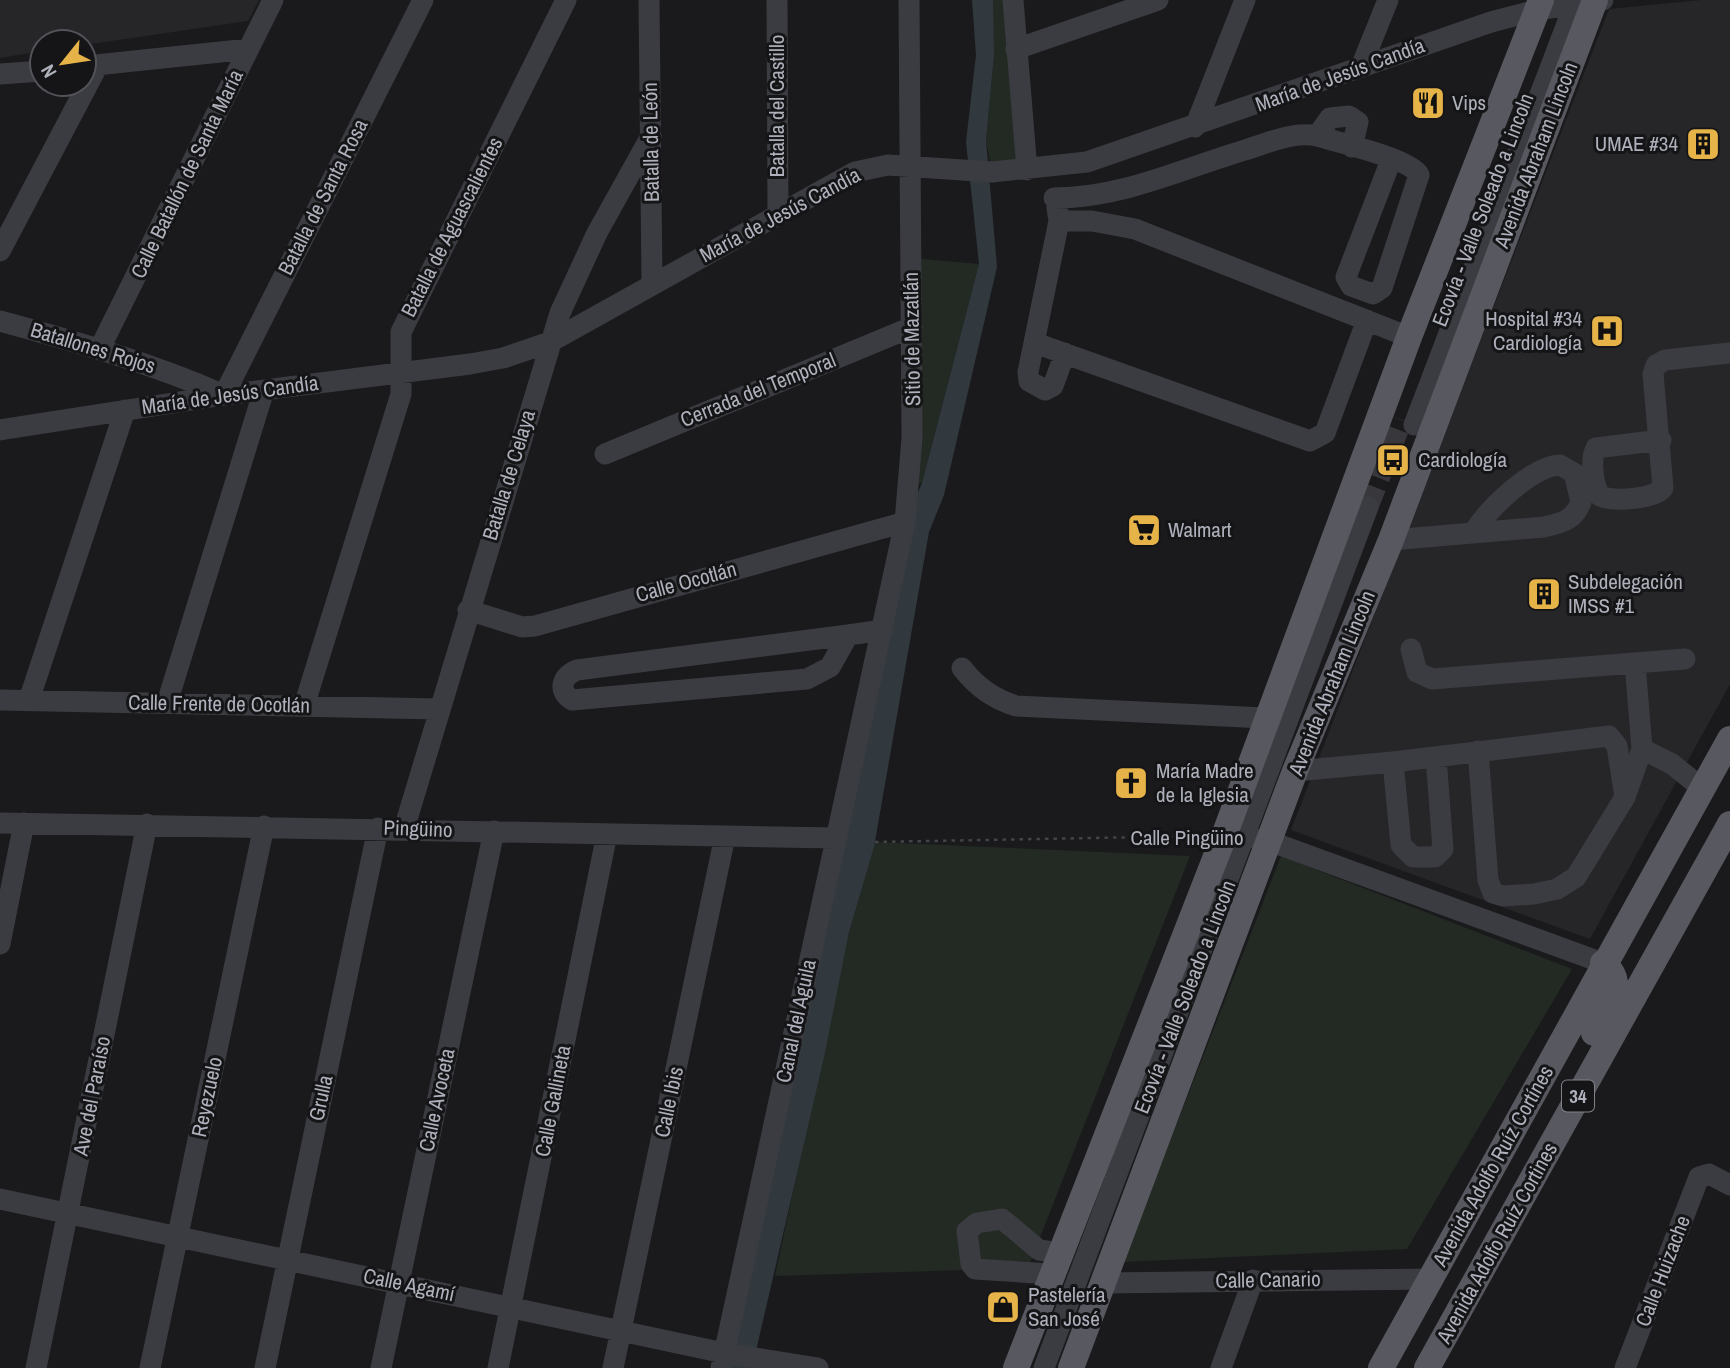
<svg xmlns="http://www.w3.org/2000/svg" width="1730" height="1368" font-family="'Archivo Narrow',sans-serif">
<rect width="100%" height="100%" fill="#1a1a1c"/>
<path fill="#262629" d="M0,0H259L248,21L84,45V42H42V51L0,58Z
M1701,0H1730V684L1590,939L1291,830L1609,9Z"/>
<path fill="#222a23" d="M992,0H1013L1027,170L992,172L986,140L994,55Z
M911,258L979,264L922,483L909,485Z
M875,842L1190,856L1028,1268L775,1276L849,932Z
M1281,856L1572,969L1407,1249L1123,1262Z"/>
<path fill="#31393f" d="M972,0H993L994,55L986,140L997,267L944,495L929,532L874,847L849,932L824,1057L752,1368H721L905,522L922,483L979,264L966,142L976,55Z"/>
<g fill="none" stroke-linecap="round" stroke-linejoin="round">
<path stroke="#38383c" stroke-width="21" stroke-dasharray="21 10" stroke-linecap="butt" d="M1368,507L1402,420"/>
<path stroke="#414348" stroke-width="2.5" stroke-dasharray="3.5 5" stroke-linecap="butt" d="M875,842L1201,836"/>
<path stroke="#3b3c41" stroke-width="21" d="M649,0L652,284
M777,0L778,213
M1013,0L1027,170
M1016,49L1158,0
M86,66L249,49
M1361,67L1388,0
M0,74L42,71
M1195,127L1245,0
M1317,136L1330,118L1349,116L1358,122L1352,147
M1054,198C1122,198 1181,169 1245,150C1268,143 1293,131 1317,136C1337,142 1411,159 1419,175L1382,288L1373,294L1351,286L1346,277L1391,160
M1057,208L1059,221L1028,372L1029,381L1045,390L1053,386L1065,353
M1059,221H1092L1135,229L1409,337
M0,251L98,65
M0,321C77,342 151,363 224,395L423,0
M1035,343L1310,441L1325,433L1367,320
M100,348L273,0
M1414,425L1576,0
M0,430L224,395L470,364L503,358L550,342L855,172L888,165L992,172L1087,162L1491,22L1537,10L1603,0
M1661,440L1596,448C1590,459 1593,485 1600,496C1614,502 1654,499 1663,488L1653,374L1656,365L1665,360L1730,353
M605,454L912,327
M1391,540L1544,527C1561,523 1574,521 1581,502L1574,473L1560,465C1532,466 1488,509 1474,532
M468,610L522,627L535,626L905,522
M848,635L830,667L807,679L572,700C557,691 562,676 577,670L848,635L883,630
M1411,649L1417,672L1432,679L1685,659
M1635,663L1642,749L1672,764L1703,789
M962,668C977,687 992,698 1016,706L1265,718
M0,700L438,709
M29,700L125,410
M167,703L264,390
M304,706L401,394V332L566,0
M1478,751L1488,880L1493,893L1503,896L1534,894L1557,889L1576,877L1625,797L1642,749
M1436,757L1443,849L1435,857H1413L1401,845L1393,762L1609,736L1617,746L1625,797
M1295,771L1393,762
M0,823L836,838
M404,829L560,313L597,233L651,136
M1254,838L1269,841L1603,963
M0,944L24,823
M0,1199L724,1353L818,1368
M1052,1274L975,1269L971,1264L967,1231L977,1223L1002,1219L1039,1250L1061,1253
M1104,1283L1431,1279
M36,1368L147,824
M150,1368L264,826
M265,1368L378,828
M381,1368L494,831
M498,1368L607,834
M613,1368L725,836
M721,1368L905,522L912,438L909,0
M1044,1368L1368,507
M1221,1368L1253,1280
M1625,1368L1699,1177L1709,1174L1730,1185"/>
<path stroke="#585960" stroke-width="26" d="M1594,1033C1607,1010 1629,984 1603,963
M1016,1368L1224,836L1409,337L1541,0
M1071,1368L1295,771L1391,540L1595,0
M1381,1368L1730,739
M1427,1368L1730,824"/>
</g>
<defs>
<g id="restaurant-square" transform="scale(1.75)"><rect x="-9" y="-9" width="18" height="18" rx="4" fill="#e6b349" stroke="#151517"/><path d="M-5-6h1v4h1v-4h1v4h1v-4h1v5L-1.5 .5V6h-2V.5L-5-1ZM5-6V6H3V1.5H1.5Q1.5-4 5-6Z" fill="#111"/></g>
<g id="building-square" transform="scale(1.75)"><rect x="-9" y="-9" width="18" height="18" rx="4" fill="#e6b349" stroke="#151517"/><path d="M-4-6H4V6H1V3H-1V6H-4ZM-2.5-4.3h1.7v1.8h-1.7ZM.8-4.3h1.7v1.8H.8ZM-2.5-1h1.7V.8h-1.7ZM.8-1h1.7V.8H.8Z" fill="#111"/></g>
<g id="hospital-square" transform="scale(1.75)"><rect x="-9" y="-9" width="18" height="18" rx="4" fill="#e6b349" stroke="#151517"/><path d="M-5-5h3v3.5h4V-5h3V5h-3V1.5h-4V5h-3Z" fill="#111"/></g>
<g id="bus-square" transform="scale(1.75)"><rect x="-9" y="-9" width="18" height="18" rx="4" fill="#e6b349" stroke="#151517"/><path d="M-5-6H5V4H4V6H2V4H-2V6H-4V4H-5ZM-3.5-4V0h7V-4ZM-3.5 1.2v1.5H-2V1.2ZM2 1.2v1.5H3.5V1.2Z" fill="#111"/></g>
<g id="supermarket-square" transform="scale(1.75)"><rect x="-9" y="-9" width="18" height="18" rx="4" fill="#e6b349" stroke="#151517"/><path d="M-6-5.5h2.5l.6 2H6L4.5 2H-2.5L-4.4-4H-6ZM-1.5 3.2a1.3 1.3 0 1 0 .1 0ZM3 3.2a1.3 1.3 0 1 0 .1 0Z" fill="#111"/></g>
<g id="church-square" transform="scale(1.75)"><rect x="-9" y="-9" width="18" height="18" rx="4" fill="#e6b349" stroke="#151517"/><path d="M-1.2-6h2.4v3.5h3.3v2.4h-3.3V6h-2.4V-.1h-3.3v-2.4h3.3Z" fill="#111"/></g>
<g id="shop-square" transform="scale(1.75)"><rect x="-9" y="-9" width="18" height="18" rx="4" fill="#e6b349" stroke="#151517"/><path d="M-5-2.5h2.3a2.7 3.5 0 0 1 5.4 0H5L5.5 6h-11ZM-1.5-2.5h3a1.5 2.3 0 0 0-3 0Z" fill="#111"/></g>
</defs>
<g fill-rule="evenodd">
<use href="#restaurant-square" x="1428" y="103"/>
<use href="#building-square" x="1703" y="144"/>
<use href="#hospital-square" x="1607" y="331"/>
<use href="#bus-square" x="1393" y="460"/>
<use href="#supermarket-square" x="1144" y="530"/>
<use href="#building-square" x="1544" y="594"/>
<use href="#church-square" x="1131" y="783"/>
<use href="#shop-square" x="1003" y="1307"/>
</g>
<g text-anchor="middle" stroke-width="6" stroke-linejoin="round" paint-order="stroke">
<rect fill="#151517" stroke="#80828a" stroke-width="2" x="1562" y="1080.5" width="32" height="31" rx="5"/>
<g font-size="19" font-weight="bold" fill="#aeb1bb">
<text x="1578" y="1103">34</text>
</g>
<g font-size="21" fill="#aeb1bb" stroke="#151517">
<text transform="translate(1340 75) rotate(-20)" y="7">María de Jesús Candía</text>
<text transform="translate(777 106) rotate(-90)" y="7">Batalla del Castillo</text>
<text transform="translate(651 142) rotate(-91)" y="7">Batalla de León</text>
<text transform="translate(1536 155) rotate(-69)" y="7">Avenida Abraham Lincoln</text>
<text transform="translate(187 174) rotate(-64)" y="7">Calle Batallón de Santa María</text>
<text transform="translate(323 197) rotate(-63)" y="7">Batalla de Santa Rosa</text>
<text transform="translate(1483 210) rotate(-69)" y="7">Ecovía - Valle Soleado a Lincoln</text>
<text transform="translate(780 215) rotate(-28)" y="7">María de Jesús Candía</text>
<text transform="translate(452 227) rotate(-63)" y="7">Batalla de Aguascalientes</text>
<text transform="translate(912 339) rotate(-91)" y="7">Sitio de Mazatlán</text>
<text transform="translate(93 348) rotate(17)" y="7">Batallones Rojos</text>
<text transform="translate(758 390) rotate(-22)" y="7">Cerrada del Temporal</text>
<text transform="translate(230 395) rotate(-8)" y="7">María de Jesús Candía</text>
<text transform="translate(509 475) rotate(-73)" y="7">Batalla de Celaya</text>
<text transform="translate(686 582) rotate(-15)" y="7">Calle Ocotlán</text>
<text transform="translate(1332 683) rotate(-68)" y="7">Avenida Abraham Lincoln</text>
<text transform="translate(219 704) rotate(1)" y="7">Calle Frente de Ocotlán</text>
<text transform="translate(418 829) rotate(2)" y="7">Pingüino</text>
<text x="1187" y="845">Calle Pingüino</text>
<text transform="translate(1185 997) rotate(-69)" y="7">Ecovía - Valle Soleado a Lincoln</text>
<text transform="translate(796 1021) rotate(-78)" y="7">Canal del Aguila</text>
<text transform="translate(92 1096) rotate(-79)" y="7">Ave del Paraíso</text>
<text transform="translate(207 1097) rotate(-78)" y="7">Reyezuelo</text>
<text transform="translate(321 1098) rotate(-78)" y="7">Grulla</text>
<text transform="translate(437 1100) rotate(-78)" y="7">Calle Avoceta</text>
<text transform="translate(553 1101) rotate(-79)" y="7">Calle Gallineta</text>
<text transform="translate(669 1102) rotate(-78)" y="7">Calle Ibis</text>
<text transform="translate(1493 1166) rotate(-61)" y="7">Avenida Adolfo Ruíz Cortínes</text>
<text transform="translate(1497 1243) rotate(-61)" y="7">Avenida Adolfo Ruíz Cortines</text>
<text transform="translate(1663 1271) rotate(-69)" y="7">Calle Huizache</text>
<text transform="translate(1268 1280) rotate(-1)" y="7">Calle Canario</text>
<text transform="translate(409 1285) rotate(12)" y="7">Calle Agamí</text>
</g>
<g font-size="21" fill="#aeb1bb" stroke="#151517" text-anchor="start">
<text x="1452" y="110">Vips</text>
<text x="1678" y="151" text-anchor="end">UMAE #34</text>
<text x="1582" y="326" text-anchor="end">Hospital #34<tspan x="1582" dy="24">Cardiología</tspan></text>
<text x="1418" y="467">Cardiología</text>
<text x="1168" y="537">Walmart</text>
<text x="1568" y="589">Subdelegación<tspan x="1568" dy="24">IMSS #1</tspan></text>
<text x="1156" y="778">María Madre<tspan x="1156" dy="24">de la Iglesia</tspan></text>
<text x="1028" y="1302">Pastelería<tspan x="1028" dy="24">San José</tspan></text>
</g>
</g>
<g transform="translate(63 63) rotate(240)"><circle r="33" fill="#151517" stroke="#525359" stroke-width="2"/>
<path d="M0-5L12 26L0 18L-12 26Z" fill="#e6b349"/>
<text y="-10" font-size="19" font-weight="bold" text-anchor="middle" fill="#aeb1bb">N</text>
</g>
</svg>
